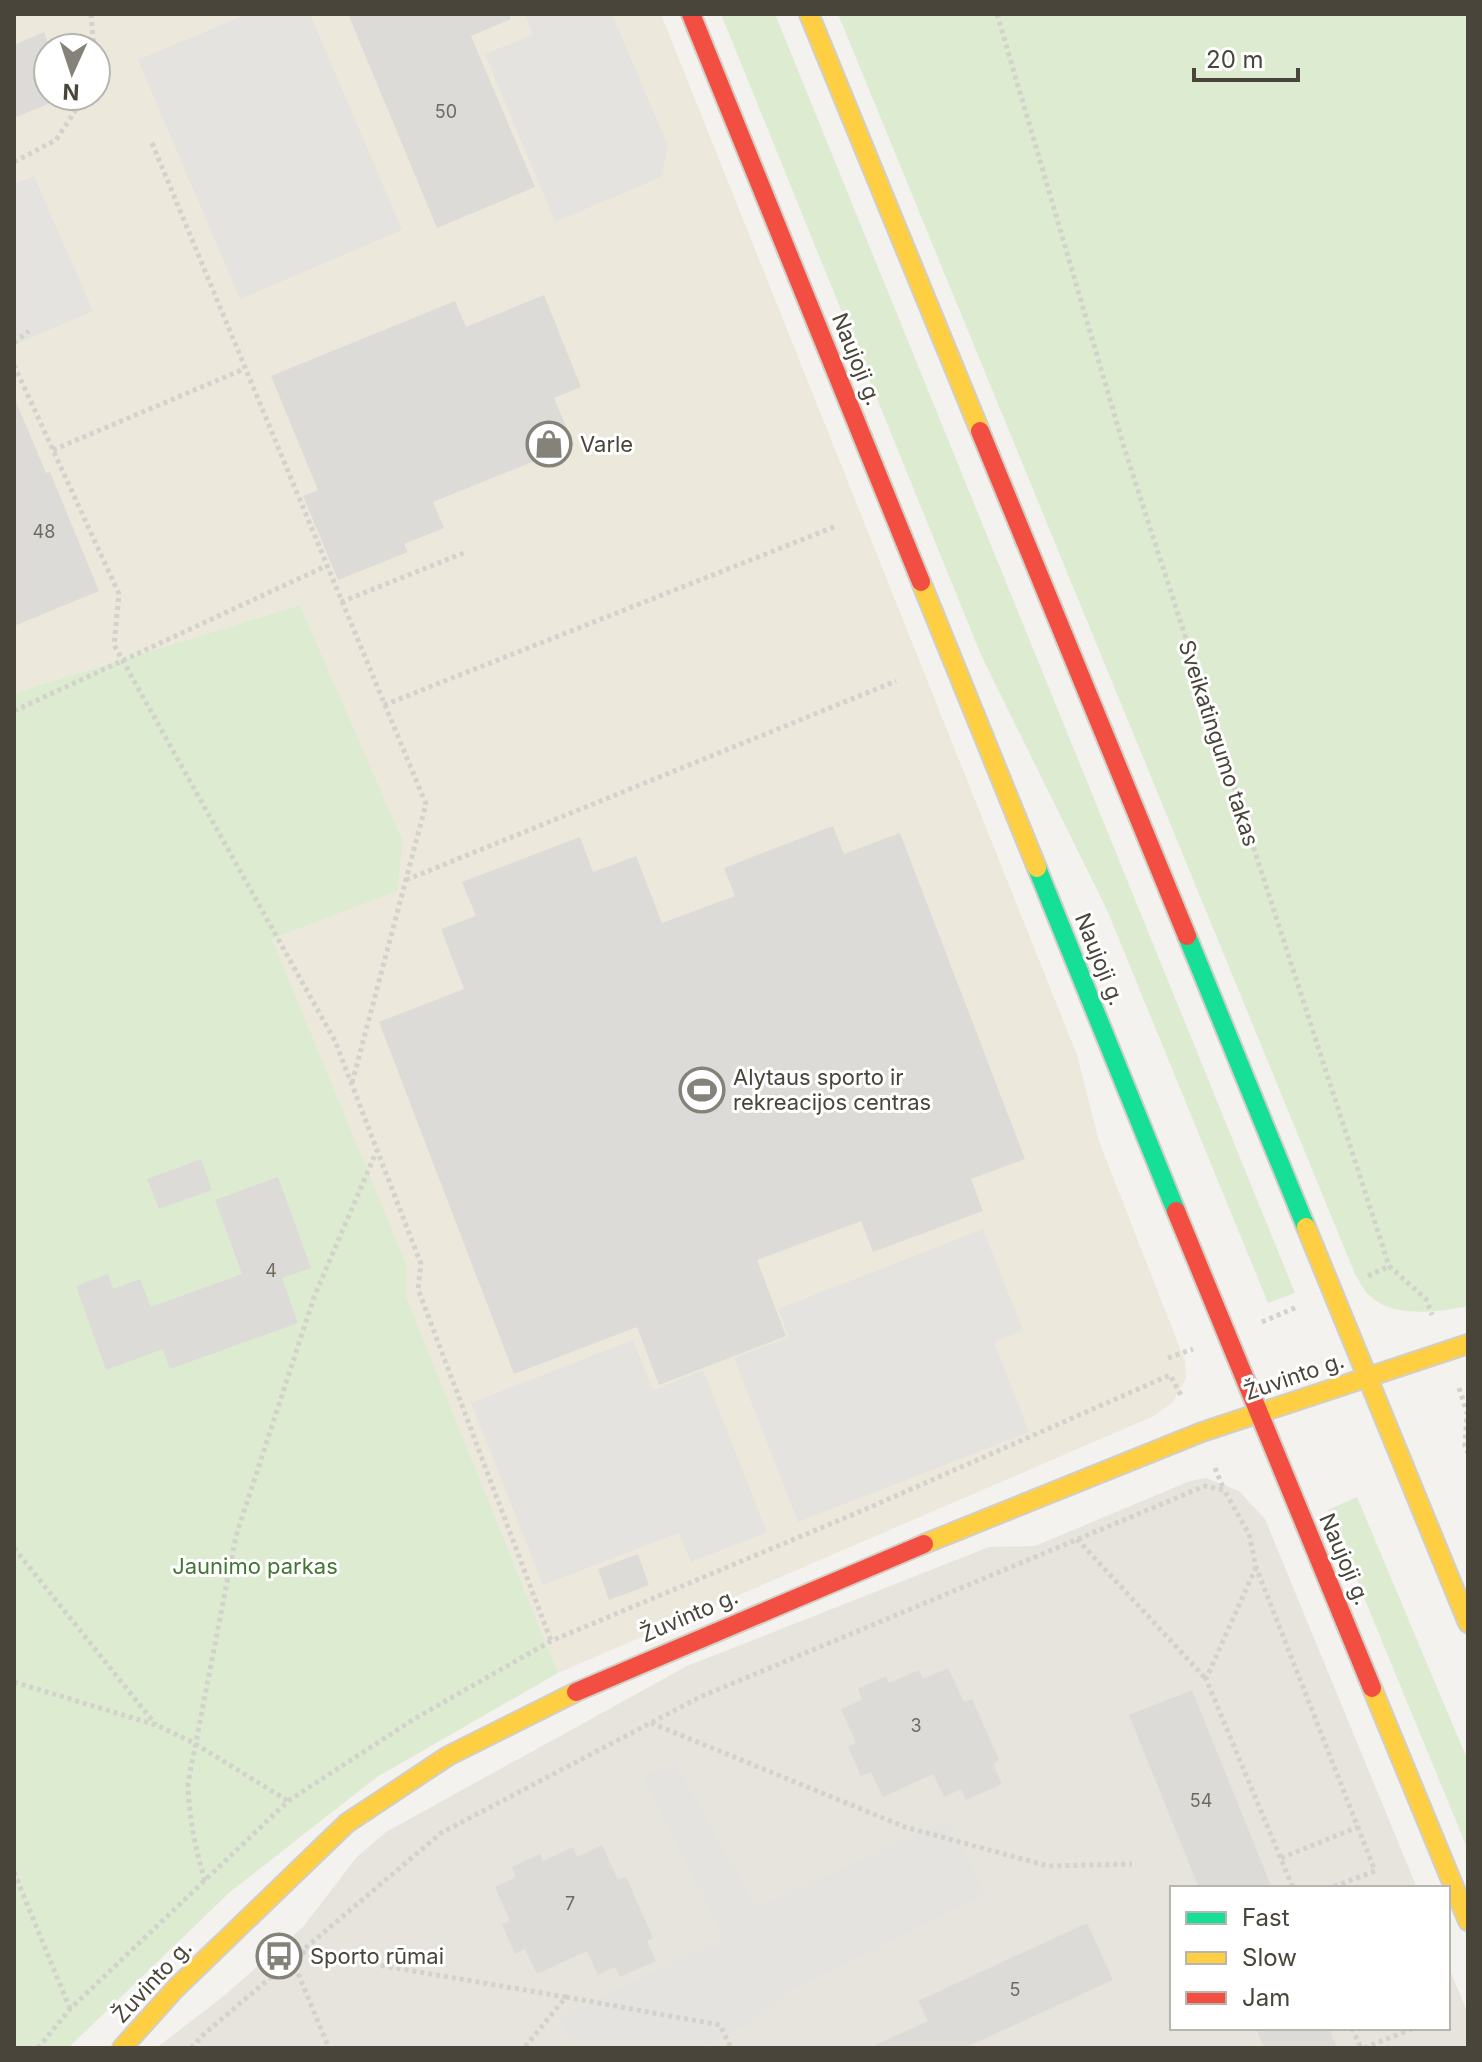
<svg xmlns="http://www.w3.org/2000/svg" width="1482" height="2062" font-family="Inter,sans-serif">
<rect width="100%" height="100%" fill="#f3f2ee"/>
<path fill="#e6e4dd" d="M1206,1478L1239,1491L1265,1519L1417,1888H1172V2028H1448V1965L1468,2014V2048H156L220,1999L303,1927L356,1858L386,1832L687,1666L989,1547L1035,1546L1190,1481Z"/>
<path fill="#ede8dc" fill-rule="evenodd" d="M14,14H661L1077,1055L1099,1141L1185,1361L1186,1379L1173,1402L1154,1416L558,1673L406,1296V1263L272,939L396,891L403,841L300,605L14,693ZM48,48H96V96H48Z"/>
<path fill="#ddebd1" d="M721,14H775L1295,1293L1268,1303L1107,910L981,655Z
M838,14H1468V1306C1440,1312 1392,1319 1369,1295C1363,1290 1359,1280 1355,1274Z
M300,605L403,841L397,891L272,939L406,1263V1296L558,1673L377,1777L230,1892L68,2048H14V693Z
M1357,1497L1468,1761V1850L1328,1510Z"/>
<path fill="#e5e3df" d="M247,14H310L402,230L240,299L138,60Z
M525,14H612L668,146L661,177L555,222L485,54L533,35Z
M34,176L93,311L14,345V184Z
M983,1229L1023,1330L994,1342L1029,1432L798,1522L734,1358L789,1337L778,1309Z
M633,1340L653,1390L703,1370L767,1532L691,1562L679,1533L543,1585L471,1403Z
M676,1764L756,1908L949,1820L985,1894L794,1989L745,2025L701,2048H576L560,2017L725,1938L642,1775Z"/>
<path fill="#dcdbd7" d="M348,14H509L511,19L471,36L535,187L437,228Z
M44,32L50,48H48V96H67L14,118V45Z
M544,295L581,387L554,398L574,445L433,502L444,528L404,544L408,552L338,580L303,496L318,490L271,376L455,301L466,327Z
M14,397L46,473L50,472L99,591L14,626Z
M833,826L844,854L900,833L1025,1159L971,1179L983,1211L873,1252L861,1221L757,1260L786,1336L659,1385L637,1327L514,1374L379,1022L464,989L441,929L476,916L462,882L580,837L593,872L636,856L662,923L735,896L724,868Z
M201,1159L212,1190L159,1209L147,1179Z
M278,1177L311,1268L282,1278L298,1323L170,1369L163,1349L106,1370L76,1286L108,1274L113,1289L140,1279L151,1307L242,1274L215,1200Z
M638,1554L649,1585L609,1600L598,1569Z
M948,1668L964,1702L972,1699L999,1760L993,1764L1002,1784L966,1800L961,1789L944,1797L933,1774L883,1797L871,1772L861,1776L848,1747L856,1743L841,1709L862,1700L858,1689L886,1676L889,1683L919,1670L923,1679Z
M1192,1690L1272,1888H1199L1129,1715Z
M602,1845L618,1880L626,1877L653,1938L647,1941L656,1961L620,1977L615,1967L598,1975L587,1951L537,1974L525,1949L515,1954L502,1924L510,1921L495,1887L516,1877L512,1867L540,1854L543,1861L573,1847L577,1857Z
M1087,1923L1113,1980L964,2048H869L928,2021L918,2001Z
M1256,2028H1329L1337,2048H1264Z"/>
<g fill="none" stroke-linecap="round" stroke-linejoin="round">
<g stroke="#d1cfc6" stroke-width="22">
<path id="fast" d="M1037,868L1176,1211
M1187,936L1306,1227"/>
</g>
<g stroke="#d1cfc6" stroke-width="22">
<path id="slow" d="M809,14L980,431
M921,582L1037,868
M1306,1227L1468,1623
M924,1544L1202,1432L1468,1344
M1372,1688L1468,1921
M122,2048L176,1988L347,1823L448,1756L576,1692"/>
</g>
<g stroke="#d1cfc6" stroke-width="22">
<path id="jam" d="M691,14L921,582
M980,431L1187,936
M1176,1211L1372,1688
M576,1692L924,1544"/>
</g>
<path stroke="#d3d2cc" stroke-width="5" stroke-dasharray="4 4" stroke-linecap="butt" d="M91,14L94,48
M997,14L1123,444L1389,1266L1426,1299L1432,1315
M96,65V79
M152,143L426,804L352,1083
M14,162L56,140L85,96
M14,343L29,331
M14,365L119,594L114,645L335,1041L421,1264L418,1289L551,1641
M53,450L244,369
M341,602L466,552
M384,705L834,527
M14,711L326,566
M406,880L896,681
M1368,1276L1389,1266
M1262,1322L1297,1307
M1168,1358L1193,1349
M1459,1388L1467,1412L1465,1446L1468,1453
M1215,1468L1224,1490
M1077,1539L1206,1679
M14,1548L156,1725
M1256,1567L1206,1679L1293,1888
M14,1682L156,1725L194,1743L288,1801
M651,1723L905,1827L1048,1866L1132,1864
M1281,1858L1358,1827
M14,1872L70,2009
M205,1881C195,1847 189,1818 188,1783L236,1536L314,1297L377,1150
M302,1952L566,1997L524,2048
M292,1959L329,2048
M566,1997L720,2025L731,2048
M1352,2028L1361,2048
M38,2048L70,2009L288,1801L414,1719L551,1641L866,1509L1170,1375L1182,1397
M191,2048L204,2034L441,1833L700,1697L1205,1486L1224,1490L1249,1534L1256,1567L1375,1871L1330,1888
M1364,2048L1414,2028"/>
<use href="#fast" stroke="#16e098" stroke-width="18"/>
<use href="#slow" stroke="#ffcf43" stroke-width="18"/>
<use href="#jam" stroke="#f24e42" stroke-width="18"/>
</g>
<defs>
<g id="shop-ring" transform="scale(2.3)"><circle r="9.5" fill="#fff" stroke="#848279" stroke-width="1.5"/><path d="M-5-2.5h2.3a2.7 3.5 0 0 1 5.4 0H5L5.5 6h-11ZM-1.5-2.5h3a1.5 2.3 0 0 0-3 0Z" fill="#848279"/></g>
<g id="stadium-ring" transform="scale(2.3)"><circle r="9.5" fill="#fff" stroke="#848279" stroke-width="1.5"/><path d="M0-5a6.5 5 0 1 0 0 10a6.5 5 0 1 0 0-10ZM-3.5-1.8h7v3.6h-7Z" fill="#848279"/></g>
<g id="bus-ring" transform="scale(2.3)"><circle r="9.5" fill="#fff" stroke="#848279" stroke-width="1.5"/><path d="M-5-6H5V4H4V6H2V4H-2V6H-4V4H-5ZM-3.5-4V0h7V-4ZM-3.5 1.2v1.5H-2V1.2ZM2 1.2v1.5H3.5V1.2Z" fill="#848279"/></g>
</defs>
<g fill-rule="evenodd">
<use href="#shop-ring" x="549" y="444"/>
<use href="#stadium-ring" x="702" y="1090"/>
<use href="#bus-ring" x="279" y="1956"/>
</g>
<g text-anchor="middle" stroke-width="6" stroke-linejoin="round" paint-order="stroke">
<g font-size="18" fill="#6e6b62">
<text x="446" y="118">50</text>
<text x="44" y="538">48</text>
<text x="271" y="1277">4</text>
<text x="916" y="1732">3</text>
<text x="1201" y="1807">54</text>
<text x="570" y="1910">7</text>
<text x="1015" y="1996">5</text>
</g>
<g font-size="22" fill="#49453a" stroke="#fff">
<text transform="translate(857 359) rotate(68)" y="8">Naujoji g.</text>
<text transform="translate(1219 743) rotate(72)" y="8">Sveikatingumo takas</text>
<text transform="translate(1100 959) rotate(68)" y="8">Naujoji g.</text>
<text transform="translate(1294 1376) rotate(-19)" y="8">Žuvinto g.</text>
<text transform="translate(1345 1559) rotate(67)" y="8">Naujoji g.</text>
<text transform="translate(689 1615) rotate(-23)" y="8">Žuvinto g.</text>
<text transform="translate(152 1981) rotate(-47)" y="8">Žuvinto g.</text>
</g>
<g font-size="22" fill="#49453a" stroke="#fff" text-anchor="start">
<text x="580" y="452">Varle</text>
<text x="733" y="1085">Alytaus sporto ir<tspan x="733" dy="25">rekreacijos centras</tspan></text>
<text x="310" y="1964">Sporto rūmai</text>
</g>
<g font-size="22" fill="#427632" stroke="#fff">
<text x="255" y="1574">Jaunimo parkas</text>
</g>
</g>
<rect width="1482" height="2062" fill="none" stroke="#49453a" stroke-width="32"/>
<rect x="1170" y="1886" width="280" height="144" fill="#ffffff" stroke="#b6b5b0" stroke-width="2"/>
<rect x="1186" y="1912" width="40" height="12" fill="#16e098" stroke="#b6b5b0" stroke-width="2"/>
<text x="1242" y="1926" font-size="24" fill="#49453a">Fast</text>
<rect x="1186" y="1952" width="40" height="12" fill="#ffcf43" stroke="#b6b5b0" stroke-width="2"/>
<text x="1242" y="1966" font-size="24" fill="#49453a">Slow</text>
<rect x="1186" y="1992" width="40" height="12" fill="#f24e42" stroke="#b6b5b0" stroke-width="2"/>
<text x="1242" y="2006" font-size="24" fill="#49453a">Jam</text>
<g transform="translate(72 72) rotate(183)"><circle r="38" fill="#ffffff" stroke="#b6b5b0" stroke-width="2"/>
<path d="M0-6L14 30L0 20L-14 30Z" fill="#848279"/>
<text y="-12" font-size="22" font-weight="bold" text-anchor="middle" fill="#49453a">N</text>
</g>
<path d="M1194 68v12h104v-12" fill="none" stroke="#49453a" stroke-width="4"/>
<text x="1206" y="68" font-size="24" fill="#49453a" stroke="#ffffff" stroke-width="6" paint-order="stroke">20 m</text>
</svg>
